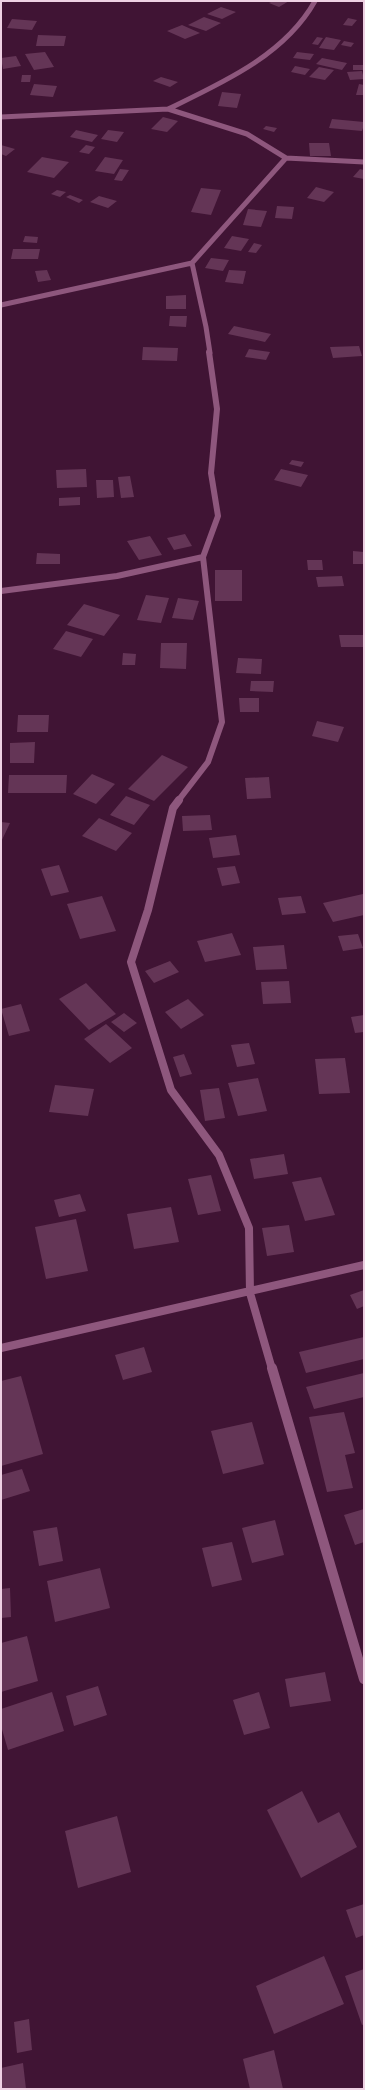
<svg xmlns="http://www.w3.org/2000/svg" width="365" height="2090" font-family="Poppins,sans-serif">
<rect width="100%" height="100%" fill="#401434"/>
<path fill="#643556" d="M273,1H289L279,7L269,3Z
M221,7L236,12L222,19L207,14Z
M204,17L221,23L206,31L188,25Z
M348,18L357,20L352,26L343,25Z
M12,19L37,21L32,30L7,28Z
M182,25L200,33L185,39L167,31Z
M38,35L66,36L64,46H36Z
M317,37L323,38L318,45L312,44Z
M326,37L341,40L334,50L319,48Z
M344,41L354,43L351,47L341,45Z
M45,52L54,67L34,70L25,54Z
M297,52L314,54L310,60L293,58Z
M16,56L21,66L3,69L1,58Z
M322,58L347,63L342,70L316,64Z
M353,65H364V70H353Z
M295,66L310,69L305,75L291,72Z
M319,67L334,70L325,80L309,77Z
M362,71L364,79L350,80L347,72Z
M22,75H31L30,82H21Z
M161,77L178,82L170,87L153,81Z
M34,84L57,86L53,97L30,95Z
M359,84L364,85V95H356Z
M222,92L241,94L237,108L218,106Z
M163,117L178,121L167,132L151,129Z
M332,119L364,122V125L362,131L329,128Z
M266,126L277,128L274,132L263,129Z
M76,130L98,135L92,142L70,137Z
M108,130L124,132L117,142L101,139Z
M309,143H329L331,156H310Z
M1,145L15,149L6,156L1,154Z
M86,145L95,147L89,154L79,152Z
M42,157L69,162L54,178L27,172Z
M105,157L123,160L114,174L95,171Z
M120,169L129,170L122,181L114,180Z
M360,169L364,170V179L353,177Z
M316,187L334,192L324,202L307,198Z
M201,188L221,190L211,215L191,212Z
M57,190L66,192L60,197L51,194Z
M70,195L83,200L79,203L66,197Z
M99,196L117,201L108,208L90,202Z
M277,206L294,207L292,219L275,218Z
M248,209L267,211L261,227L243,225Z
M25,236L38,237L37,243L23,242Z
M232,236L249,239L241,251L224,248Z
M254,243L262,245L256,253L248,252Z
M13,249H40L38,259H11Z
M211,258L229,260L223,271L205,268Z
M47,270L51,280L38,282L35,271Z
M229,270L246,271L243,284L225,282Z
M186,295V309H166V296Z
M170,316H187L186,327L169,326Z
M234,326L271,334L265,342L228,334Z
M359,346L362,356L333,358L330,347Z
M143,347L178,348L177,361L142,360Z
M249,349L270,352L266,360L245,357Z
M292,460L304,462L301,467L289,464Z
M86,469L87,487L57,488L56,470Z
M281,469L308,475L301,487L274,480Z
M130,476L134,497L121,498L118,477Z
M96,480H113L114,497L97,498Z
M80,497V505L59,506V498Z
M185,534L192,546L174,550L167,538Z
M150,536L162,555L139,560L127,541Z
M353,551L364,552V564H353Z
M37,553L60,554V564H36Z
M307,560H322L323,570H308Z
M215,570H242V601H215Z
M342,576L344,586L318,587L316,577Z
M146,595L169,598L161,623L137,620Z
M178,598L199,601L193,620L172,618Z
M84,604L120,615L104,636L67,625Z
M66,631L93,639L81,657L53,649Z
M339,635H363L364,647H341Z
M161,643H187L186,669L160,668Z
M123,653L136,654L135,665H122Z
M238,658L262,659L261,674L236,673Z
M251,681H274L273,692L250,691Z
M239,698H259V712H240Z
M18,715H49L48,732H17Z
M317,721L344,727L338,742L312,736Z
M35,742L34,763H10V743Z
M162,755L188,767L154,801L128,789Z
M92,774L115,784L96,804L73,794Z
M9,775H67L66,793H8Z
M269,777L271,798L247,799L245,778Z
M126,796L150,805L134,825L110,815Z
M210,815L212,830L183,831L182,816Z
M99,818L132,833L116,851L82,836Z
M1,822L10,823L1,842Z
M236,835L240,855L213,858L209,838Z
M59,865L69,892L51,896L41,869Z
M235,866L240,883L222,886L217,868Z
M363,894L364,915L333,922L323,903Z
M102,896L116,931L80,939L67,904Z
M301,896L306,913L282,915L278,898Z
M232,933L241,955L205,962L197,941Z
M358,934L363,948L343,951L338,936Z
M284,945L287,969L256,970L253,947Z
M170,961L179,972L154,983L145,971Z
M289,981L291,1003L263,1004L261,982Z
M86,983L116,1014L89,1030L59,999Z
M188,999L204,1015L181,1029L165,1012Z
M21,1004L30,1031L9,1036L1,1009Z
M124,1013L137,1023L124,1032L111,1022Z
M364,1015V1032L355,1033L351,1017Z
M106,1024L132,1048L110,1063L84,1039Z
M249,1043L255,1064L237,1067L231,1045Z
M184,1054L192,1074L180,1077L173,1057Z
M345,1058L350,1093L319,1094L315,1059Z
M258,1078L267,1111L238,1116L228,1083Z
M55,1085L94,1089L88,1116L49,1112Z
M219,1088L225,1118L205,1121L200,1090Z
M284,1154L288,1174L254,1179L250,1159Z
M211,1175L221,1211L198,1215L188,1179Z
M321,1177L335,1215L305,1221L292,1182Z
M80,1194L86,1211L59,1217L54,1200Z
M171,1207L179,1242L134,1249L127,1214Z
M76,1219L88,1271L46,1279L35,1227Z
M289,1225L294,1252L267,1256L262,1228Z
M364,1290V1306L357,1309L350,1295Z
M364,1337V1359L306,1373L299,1352Z
M144,1347L152,1372L123,1380L115,1355Z
M364,1373V1397L314,1409L306,1387Z
M21,1376L43,1454L1,1466V1381Z
M344,1412L355,1453L345,1455L353,1488L327,1492L309,1417Z
M252,1422L264,1464L223,1474L211,1431Z
M22,1469L30,1491L1,1500V1475Z
M364,1509V1542L355,1545L344,1515Z
M275,1520L284,1555L252,1563L242,1528Z
M57,1527L63,1561L39,1566L33,1531Z
M232,1542L242,1580L212,1587L202,1548Z
M100,1568L110,1608L55,1622L47,1581Z
M10,1588L11,1617L1,1618V1589Z
M27,1636L38,1681L1,1692V1643Z
M325,1672L331,1701L290,1707L285,1679Z
M98,1686L107,1715L74,1726L66,1696Z
M52,1692L64,1731L8,1750L1,1726V1709Z
M259,1692L270,1728L244,1735L233,1700Z
M302,1791L318,1823L339,1812L357,1847L301,1878L267,1810Z
M117,1816L131,1872L78,1888L65,1831Z
M364,1904V1935L356,1938L346,1910Z
M324,1956L344,2004L274,2034L256,1986Z
M364,1969V2024L362,2025L345,1976Z
M29,2019L32,2050L17,2053L14,2022Z
M274,2050L283,2089H250L243,2059Z
M23,2063L26,2089H1V2068Z"/>
<g fill="none" stroke-linecap="round" stroke-linejoin="round">
<path stroke="#8e577d" stroke-width="5" d="M168,109C222,83 285,55 315,1
M1,117L168,109L247,134L286,158L364,162
M1,305L192,263
M210,353L206,327L192,263L286,158"/>
<path stroke="#8e577d" stroke-width="6" d="M1,591L117,576L203,557
M178,801L208,762L222,722L203,557L218,516L211,473L217,409L209,352"/>
<path stroke="#8e577d" stroke-width="8" d="M179,800L173,808L148,910L131,962L171,1090L219,1155L249,1228L250,1293L272,1369
M1,1348L364,1265"/>
<path stroke="#8e577d" stroke-width="10" d="M272,1368L364,1679"/>
</g>
<rect width="365" height="2090" fill="none" stroke="#eed1e3" stroke-width="4"/>
</svg>
